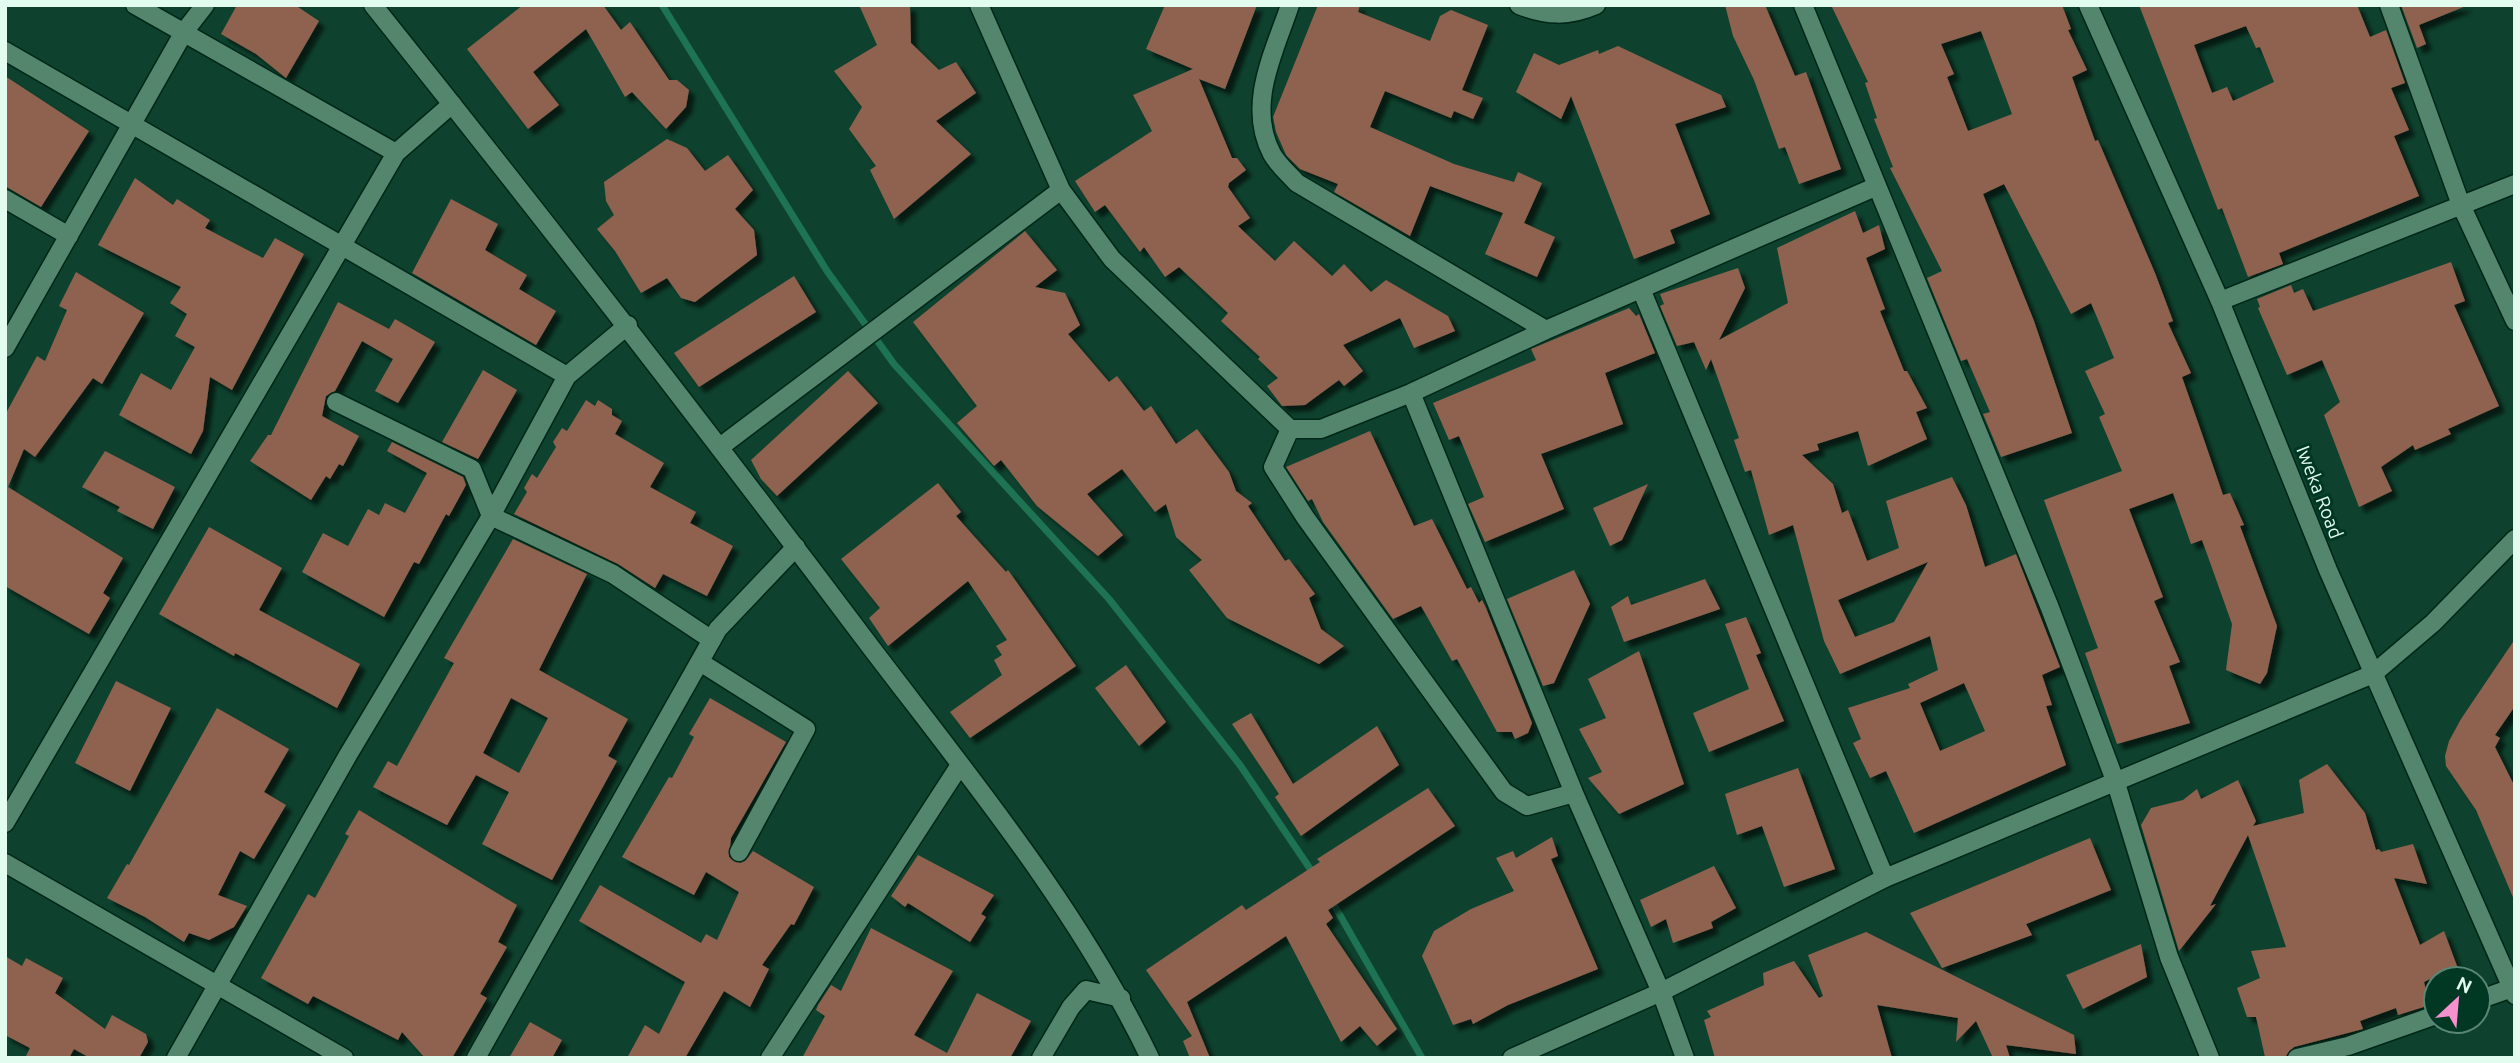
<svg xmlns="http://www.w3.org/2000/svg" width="2520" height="1063" font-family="Ubuntu,sans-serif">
<defs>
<filter id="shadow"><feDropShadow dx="6" dy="6" stdDeviation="2" flood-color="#0009"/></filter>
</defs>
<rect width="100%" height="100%" fill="#0e422e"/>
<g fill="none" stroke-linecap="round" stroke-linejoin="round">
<path stroke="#1e7353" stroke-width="7" d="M662,5L827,271L894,364L1109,599L1240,765L1315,876
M1330,898L1422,1058"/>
</g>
<path fill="#8e624f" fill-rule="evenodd" filter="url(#shadow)" d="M237,5H295L319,21L286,78L256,54L221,34Z
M523,5H603L621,30L630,22L669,80H677L689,90L686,107L666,129L632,92L625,97L586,29L533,72L559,105L528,129L467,49Z
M859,5H910L911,43L939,70L956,62L976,93L936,121L971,154L894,219L870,170L876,166L849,129L862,107L834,71L877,45Z
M1165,5H1257L1225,89L1199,79L1232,158H1237L1246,170L1229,183L1228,187L1250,218L1238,226L1275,261L1294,241L1332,276L1344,264L1371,292L1386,280L1448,316L1455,331L1414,348L1400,318L1343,345L1363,371L1344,386L1339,380L1305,405L1282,406L1267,386L1278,378L1258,359L1260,357L1221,321L1228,313L1179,267L1165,277L1144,247L1140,252L1105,205L1095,212L1075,181L1152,131L1133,95L1193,69L1146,49Z
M1318,5H1360L1358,12L1430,41L1440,16L1451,10L1488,25L1462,90L1483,98L1473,119L1454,111L1451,118L1385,91L1370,127L1454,164L1514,182L1518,172L1542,183L1524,223L1555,237L1537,277L1485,254L1503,213L1430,186L1410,236L1334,192L1338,184L1300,169L1286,155L1276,132L1273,117Z
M1725,5H1765L1795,76L1806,72L1841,169L1799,184L1785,147L1779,149L1754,80L1733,36Z
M1831,5H2062L2071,29L2068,30L2087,70L2072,77L2095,141L2098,140L2155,273L2173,321L2168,323L2191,373L2182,377L2202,434L2223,495L2230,493L2244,525L2240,526L2277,626L2267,673L2260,684L2226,670L2232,624L2202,540L2191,544L2173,493L2129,509L2163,597L2154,601L2180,662L2169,666L2190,723L2117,744L2085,653L2098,648L2044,500L2122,471L2099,417L2105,414L2085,371L2114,358L2091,303L2071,314L2004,184L1983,194L2034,321L2072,433L2001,457L1983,414L1990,412L1967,359L1961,361L1927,278L1942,271L1890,168L1893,167L1874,119L1877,118L1865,83L1868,82ZM1981,31L2012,114L1968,131L1947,77L1954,74L1941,44Z
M2139,5H2357L2370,37L2386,30L2405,83L2391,88L2409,130L2394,136L2419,196L2279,253L2283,264L2248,277L2222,208L2218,210ZM2246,26L2256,48L2260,47L2274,82L2233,101L2227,87L2212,93L2194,45Z
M2401,5H2465L2466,6L2419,25L2426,44L2417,48Z
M1618,46L1721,95L1726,107L1675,124L1710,214L1670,230L1675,243L1634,259L1571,96L1561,119L1516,92L1534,53L1559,65L1598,50L1599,54Z
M5,76L89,131L41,207L5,186Z
M667,139L687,148L705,171L728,155L753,190L735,209L754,230L757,255L695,302L681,298L667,278L641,293L615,251L597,229L614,215L606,201L604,182Z
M135,178L173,205L177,199L210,220L205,228L263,258L275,238L304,254L232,390L210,377L203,431L191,454L119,415L141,373L171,390L195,347L175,336L187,314L170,303L181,287L98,245Z
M451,199L498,224L485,250L527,275L519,289L556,311L536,345L412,273Z
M1855,211L1863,233L1879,225L1885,249L1866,258L1885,309L1880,311L1904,371H1907L1927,408L1916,412L1927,439L1868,466L1858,431L1817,444L1819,450L1802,455L1833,484L1842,513L1848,510L1867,561L1899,548L1886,501L1952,477L1966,505L1985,567L2016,554L2060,667L2042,675L2052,705L2046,706L2066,765L1914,833L1886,771L1870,778L1853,743L1861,739L1848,708L1910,688L1908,684L1938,670L1930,636L1840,674L1824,641L1793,525L1769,535L1751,470L1745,472L1734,440L1739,438L1711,359L1706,370L1694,342L1677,346L1660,306L1664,304L1660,294L1738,268L1745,288L1719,340L1788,303L1777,248ZM1928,562L1894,622L1855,637L1838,600ZM1964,683L1985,731L1940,751L1920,703Z
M1025,231L1057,270L1035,287L1065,293L1080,325L1068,334L1109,382L1117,376L1144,411L1151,406L1176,444L1197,429L1229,472L1236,491L1252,503L1248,506L1285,561L1289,559L1315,594L1309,598L1321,629L1344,646L1319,664L1227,618L1189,570L1202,560L1176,537L1166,504L1155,512L1122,469L1087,494L1123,535L1098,556L1037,506L1001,460L994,466L957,423L977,406L913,322Z
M2451,262L2465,301L2454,305L2499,406L2448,429L2451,434L2415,450L2413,445L2381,467L2392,491L2359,507L2324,415L2340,402L2322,360L2287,375L2258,308L2260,307L2257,299L2291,285L2294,293L2303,289L2313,311Z
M76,272L144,313L102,384L93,378L35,457L24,449L8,487L123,558L103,593L110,598L89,634L5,586V415L37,356L45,361L67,310L59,306Z
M794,276L816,312L699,387L674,353Z
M338,302L389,329L395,319L435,342L398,403L375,391L393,359L362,341L335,391L326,396L322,416L359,436L343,466L339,464L330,479L326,476L311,500L250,461L268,435H271Z
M1629,308L1636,316L1639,314L1655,353L1605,373L1623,424L1541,454L1564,509L1485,542L1468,504L1484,497L1459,436L1449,440L1433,403L1536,360L1531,349Z
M483,370L517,390L478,459L442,442Z
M848,371L878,403L777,496L761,479L751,460Z
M586,400L595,406L598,400L612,409V415L622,421L615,434L664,463L650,487L696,512L690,523L733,546L707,596L663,574L655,588L618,564L514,514L527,492L524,488L532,474L537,478L556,447L553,442L562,428L567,431Z
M1370,431L1414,526L1432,519L1467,589L1471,587L1479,603L1482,600L1486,608L1532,723L1528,733L1515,739L1512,732H1497L1457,659L1452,661L1421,606L1393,619L1323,522L1312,499L1308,501L1286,467Z
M392,442L463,477L466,485L449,516L446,514L419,564L414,562L384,617L302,572L323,533L348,546L368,509L379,515L385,503L405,513L427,473L387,451Z
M105,451L175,487L153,529L117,511L120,507L82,487Z
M938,483L961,512L956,516L1006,572L1008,570L1076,666L970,738L950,712L1002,675L994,660L1002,655L996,646L1007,640L968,581L888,646L869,618L880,608L841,559Z
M1648,484L1622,540L1610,546L1593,508Z
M209,527L282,568L259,610L360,664L337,708L235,653L234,656L159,614Z
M513,539L587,574L539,670L628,719L608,756L617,761L552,880L482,844L509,792L476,775L447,825L373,787L388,761L397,766L454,663L444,658ZM511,698L548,718L519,773L483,753Z
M1574,570L1590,604L1554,683L1543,686L1507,599Z
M1705,579L1720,609L1624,642L1611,607L1628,596L1631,605Z
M1746,617L1761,653L1756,655L1784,721L1709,752L1693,713L1749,689L1725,624Z
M2515,639V706L2495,735L2500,738L2495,747L2515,787V902L2476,810L2446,766L2445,756L2449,741L2461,719Z
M1639,651L1684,784L1619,814L1588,778L1602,772L1579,729L1606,718L1588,679Z
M1126,665L1166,722L1139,746L1095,688Z
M116,681L171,708L130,791L75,763Z
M710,698L786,742L731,838L729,857L740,863L745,861L753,851L814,887L794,925L791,924L762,965L769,969L750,1007L724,991L685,1058H627L645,1025L659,1034L685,982L579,921L600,885L701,943L706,934L717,940L739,892L706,872L694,895L622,857L669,777L672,778L694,737L689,734Z
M217,708L289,749L264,792L286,805L254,859L240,851L218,895L247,906L234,927L209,940L189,933L184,942L145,917L107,898L127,864L129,865Z
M1251,713L1293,784L1377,726L1399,765L1301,836L1275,797L1279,794L1232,724Z
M2327,764L2365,813L2376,850L2379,849L2381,852L2413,844L2427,884L2394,878L2420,945L2444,931L2457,966L2424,982L2430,1005L2398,1015L2396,1008L2360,1021L2363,1029L2294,1047L2286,1056L2265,1057L2256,1017H2247L2237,988L2260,978L2251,951L2286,947L2248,835L2210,906L2216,904L2179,951L2141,825L2151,808L2183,800L2197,789L2201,799L2238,780L2256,821L2253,826L2304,813L2299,780Z
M1798,768L1835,869L1784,887L1762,826L1737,835L1725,794Z
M1428,788L1455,826L1328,910L1333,918L1326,924L1397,1029L1377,1046L1360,1026L1341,1042L1286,936L1187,1002L1210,1058H1190L1183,1041L1192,1036L1146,970L1242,905L1246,910L1320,862L1317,859Z
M359,810L517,905L498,942L507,947L480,994L487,998L452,1058H425L402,1032L398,1040L313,996L308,1004L261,978L308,894L315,898L349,836L345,834Z
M1552,837L1558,856L1551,859L1598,969L1508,1005L1473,1024L1471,1019L1453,1025L1422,956L1434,931L1471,909L1514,891L1496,858L1513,851L1516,858Z
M2090,838L2111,890L2026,924L2032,935L1942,968L1910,913Z
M918,855L994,895L981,914L986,917L970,942L908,903L905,907L891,896Z
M1714,866L1736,908L1711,922L1713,928L1673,943L1666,919L1651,927L1640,900Z
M871,928L953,971L914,1035L947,1053L977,993L1031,1021L1010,1058H802L825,1016L816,1010L818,1005L831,985L841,991Z
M1866,932L2074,1035L2076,1054L2006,1045L2010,1058H1993L1976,1021L1956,1042L1958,1018L1877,1005L1892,1058H1715L1704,1020L1711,1017L1707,1011L1764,985L1763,973L1794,961L1819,998L1823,996L1808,955Z
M2141,944L2147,977L2083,1009L2066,975Z
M5,956L22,966L26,958L63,978L55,993L105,1029L112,1015L146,1034L148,1042L139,1058H90L74,1049L69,1058H25L30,1048L5,1035Z
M530,1022L562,1040L552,1058H509Z"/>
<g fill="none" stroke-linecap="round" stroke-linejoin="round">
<g stroke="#002718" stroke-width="21">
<path id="minor" d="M135,5L396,153
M979,5L1061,190L1112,259L1290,429H1321L1411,393L1546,330L1875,187
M1290,5C1274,53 1246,105 1272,154C1278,165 1289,174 1297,183L1546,330
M1519,5C1547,16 1568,17 1596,5
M1803,5L2050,608L2116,783L2169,957L2210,1058
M2389,5L2461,205L2515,321
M5,51L567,376
M5,199L69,236
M1641,289L1885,878
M2220,301L2515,184
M5,348L184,32L205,5
M1411,393L1574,793L1661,992L1685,1058
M336,402L472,469L491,516L613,574L712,640
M1290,429L1273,467L1305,517L1504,792L1527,806L1574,793
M720,447L1061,190
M700,662L806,729L739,852
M5,823L396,153L452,104
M2478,1000L2512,988
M176,1058L348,755L491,516L567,376L628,325
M476,1058L718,629L796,547
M770,1058L960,765
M1041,1058L1071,1007L1086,990L1121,998
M2297,1058L2348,1046L2436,1015"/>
</g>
<g stroke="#002718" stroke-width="21">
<path id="tertiary" d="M373,5C538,211 699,419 857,629C961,767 1075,902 1150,1058
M5,863L344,1058
M1512,1058L1661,992L1885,878L2373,674L2433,623L2515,539"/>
</g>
<g stroke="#002718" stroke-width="21">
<path id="secondary" d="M2088,5L2220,301L2328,570L2515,995"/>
</g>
<use href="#minor" stroke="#54866e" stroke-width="18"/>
<use href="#tertiary" stroke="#54866e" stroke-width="18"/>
<use href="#secondary" stroke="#54866e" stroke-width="18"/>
</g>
<g text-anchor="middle" stroke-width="6" stroke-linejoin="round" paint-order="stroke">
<g font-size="19" fill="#e2fcef" stroke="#003824">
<text transform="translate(2320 492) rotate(69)" y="7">Iweka Road</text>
</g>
</g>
<rect width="2520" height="1063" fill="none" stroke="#e2fcef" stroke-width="14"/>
<g transform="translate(2457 1000) rotate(26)"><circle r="33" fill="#003824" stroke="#5a8675" stroke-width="2"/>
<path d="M0-5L12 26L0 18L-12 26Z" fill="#f690cf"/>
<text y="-10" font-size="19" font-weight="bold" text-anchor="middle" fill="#e2fcef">N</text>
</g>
</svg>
